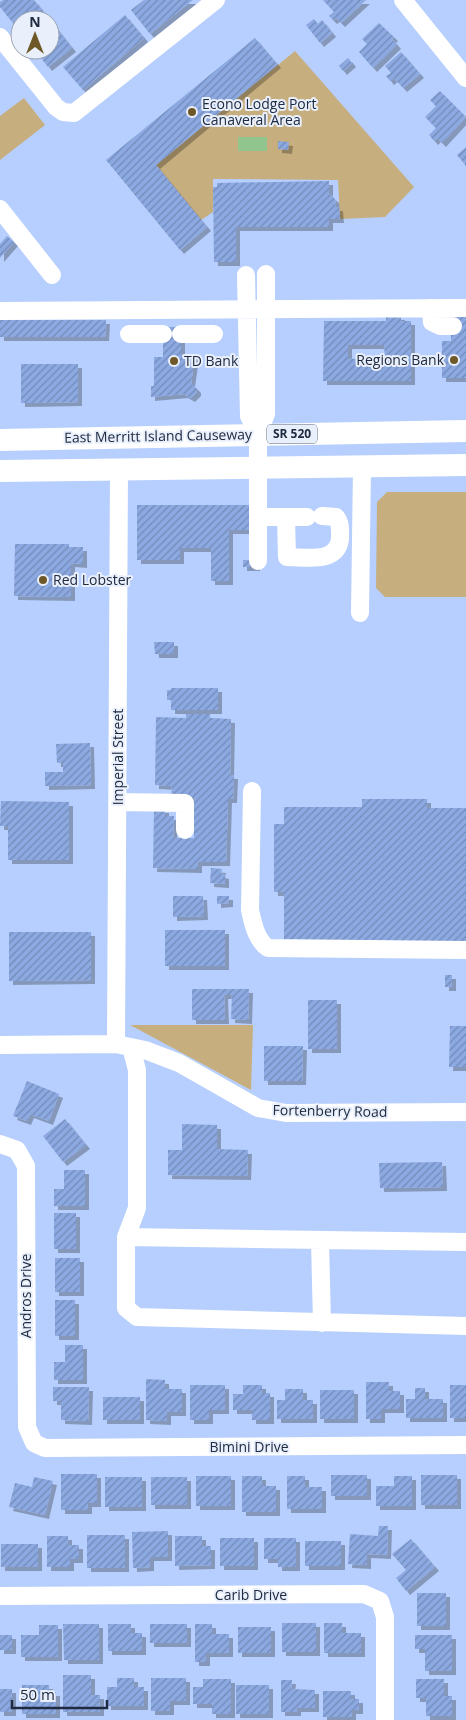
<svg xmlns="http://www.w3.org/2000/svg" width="466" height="1720" font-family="'Open Sans',sans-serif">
<defs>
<pattern id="building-hatch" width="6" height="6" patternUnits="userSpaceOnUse" patternTransform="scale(1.25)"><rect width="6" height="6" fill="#8ca9e1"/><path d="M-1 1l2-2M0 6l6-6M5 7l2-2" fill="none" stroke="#728ab8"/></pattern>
<filter id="shadow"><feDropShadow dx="4" dy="4" stdDeviation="0" flood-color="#0004"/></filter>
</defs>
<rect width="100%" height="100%" fill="#b7cffe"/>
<path fill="#c7ae7e" d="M295,51L414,187L385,217L340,219L338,180L213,179V212L201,220L156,165Z
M24,98L45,125L0,160V116Z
M387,492H466V597H385L376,588L377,502Z
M130,1025H253L251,1090Z"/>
<path fill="#90c58d" d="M238,137H267V151H238Z"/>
<path fill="url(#building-hatch)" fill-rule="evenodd" filter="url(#shadow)" d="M3,0H34L50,20H20V32L0,7V2Z
M144,0H193L150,34L131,10Z
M323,0H366L341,23L336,18L333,20L329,16L334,12Z
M125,15L144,38L83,90L63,67Z
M314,19L318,24L322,20L332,33L320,43L306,25Z
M50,20L72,48L48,67L35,50H50Z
M379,23L394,37L392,39L397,45L373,68L359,52L367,44L362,39Z
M255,38L277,64L156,165L207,227L180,250L106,160Z
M401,52L420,74L403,88L394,78L390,81L386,76L391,73L385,66Z
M348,58L352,63L343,71L339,66Z
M440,91L466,117L442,143L437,138L434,141L429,135L436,128L425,117L436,106L430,100Z
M278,141L289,142L288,150L278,149Z
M466,147V166L457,155Z
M329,181V194L335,199L336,207H339L340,219H329V227H236V262H214L213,187H217V183Z
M7,236L14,242L0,258V244Z
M451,314H466V378H442V341H451Z
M386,316H401V321H411V381H323L324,321H386ZM348,345H384L385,358L348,359Z
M0,320H106L105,337H0Z
M163,327H181V355H195L191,383L197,389V392L191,398L184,394L151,397V386H154V357H163Z
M21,364H78V402L21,403Z
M137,505H250V530H229V581H211V548H180V560H137Z
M15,544H69V547H83V564L71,563V597L14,596Z
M243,560H256V567H243Z
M154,642H174V654H155Z
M171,688H218V710H171V700H167V690H171Z
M186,714H210V718L231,719L230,775H234L233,799H228L226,862H198V869L153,868L154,809H165V816H174L173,838H194V798L171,797L172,786L155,785L156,717L186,718Z
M90,743L91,785L45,786V772H63V763H57L56,744Z
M362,799H427V808H466V942L284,943V892H274V824H284V807H362Z
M1,801L69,802V860H8V826H0Z
M211,868L222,869L221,874L225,875V884L210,883Z
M173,896H203L204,916L173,917Z
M217,896H229V903L217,904Z
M165,930H225V966H165Z
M9,932H91V980L9,981Z
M445,975H452V987H445Z
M192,989H249L248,1020L231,1019L232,995H224L225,1020H192Z
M308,1000H337V1049H308Z
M450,1026H466V1067H449Z
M264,1046H303L302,1081H264Z
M27,1081L59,1094L49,1121L30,1114L27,1121L13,1116Z
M65,1119L86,1145L63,1162L43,1136Z
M182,1124L217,1125V1149L248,1150L247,1176L168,1175V1150H182Z
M442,1162L443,1187L380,1188L379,1163Z
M64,1170H85V1206H54V1189H64Z
M54,1213H76V1249H54Z
M55,1258H80V1292H55Z
M55,1300H75V1336H55Z
M65,1345H83V1380H54V1362H65Z
M146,1379L165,1380V1389H182V1412H167V1421L146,1420Z
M366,1382H389V1391H400V1409H381V1419H366Z
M190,1385H225V1410H209V1420H190Z
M243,1385H262V1393H270V1420H252V1410H233V1394H243Z
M450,1385H466V1418H450Z
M53,1387H89L88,1421L61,1420V1401H53Z
M415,1388H425V1399H443V1418H406V1399H415Z
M285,1389H303V1400H313V1419H277V1400H285Z
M320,1390H354V1419H320Z
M103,1397H140V1420H103Z
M61,1474H97V1503H88V1510H61Z
M331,1475H367V1496H331Z
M421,1475H457V1505H421Z
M196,1476H231V1506H196Z
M242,1476H262V1486H276V1512H242Z
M287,1476H305V1487H322V1509H287Z
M394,1476H412V1506H376V1486H394Z
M34,1477L53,1481L45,1515L9,1507L15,1483L32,1487Z
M105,1477H142V1507H105Z
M151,1477H187V1505H151Z
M379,1526H388L387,1555L367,1554V1565L348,1564L350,1534L378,1536Z
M168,1531V1557H150V1567L133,1568L132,1532Z
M87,1535H125V1568H87Z
M47,1536H68V1545H79V1559H70V1567H47Z
M175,1536H202V1546H211V1565L175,1566Z
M220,1538H254V1566H220Z
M264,1538H296V1567H278V1559H264Z
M411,1539L435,1567L406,1591L396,1578L406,1570L392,1554Z
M305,1541H341V1566H305Z
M1,1544H38V1567H1Z
M417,1593H446V1626H417Z
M282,1623H316V1652H282Z
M324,1623H342V1633H361V1653H324Z
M63,1624H99V1660H64Z
M108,1624H131V1633H142V1651H108Z
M150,1624H187V1643H150Z
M195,1624H212V1634H229V1653H206V1662H195Z
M39,1625H58V1657H21V1635H39Z
M238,1627H271V1653H238Z
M0,1635H12V1650H0Z
M415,1635H452V1671H425V1649H415Z
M63,1675H91V1695H100V1712H63Z
M117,1678H134V1687H144V1706H107V1687H117Z
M151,1678H186V1701H170V1711H151Z
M203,1679H231V1714H212V1704H193V1687H203Z
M416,1679H444V1696H452V1716H426V1698H416Z
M281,1680H292L291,1689L315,1690V1708H297V1712H281Z
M22,1685H49V1692H56V1714H22Z
M236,1685H269V1714H236Z
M0,1689H12V1712H0Z
M323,1691H351V1699H359V1710H352V1717H323Z"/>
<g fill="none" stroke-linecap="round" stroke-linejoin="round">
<path stroke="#fff" stroke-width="18" d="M403,0L466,78
M0,37L56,107L63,112L74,113L216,0
M0,209L52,275
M266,274V414L258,434V517H286L287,557C306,557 337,564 340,539C340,531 341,523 336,517L322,516
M246,275L249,416L258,434
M431,308L432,322L440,326H453
M0,311L466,308
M129,334H163
M181,334H214
M286,517H307
M258,561V517
M360,613L362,467
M252,791L250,910C253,923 256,940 268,948L466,950
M118,802L185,803V830
M116,1044L119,469
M0,1045L116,1044L145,1050L179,1063L258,1108L286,1113L466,1112
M131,1047L137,1070V1208L126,1237V1308L137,1317L466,1326
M0,1144L17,1150L26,1166L27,1427L34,1443L45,1448L466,1445
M126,1237L466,1242
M320,1241L322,1323
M0,1596L364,1594L380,1601L385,1617V1720"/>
<path stroke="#fff" stroke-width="22" d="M0,440L466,431
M0,471L466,465"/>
</g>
<g fill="#6f5828" stroke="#e9f0fc" stroke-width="2">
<circle cx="192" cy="112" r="5"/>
<circle cx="454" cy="360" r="5"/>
<circle cx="174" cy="361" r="5"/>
<circle cx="43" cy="580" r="5"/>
</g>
<g text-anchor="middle" stroke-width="4" stroke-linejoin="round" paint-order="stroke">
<rect fill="#e9f0fc" stroke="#5c6679" stroke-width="1" x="267" y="424.5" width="50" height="19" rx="4"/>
<g font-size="12" font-weight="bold" fill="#202b41">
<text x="292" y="438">SR 520</text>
</g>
<g font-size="14" fill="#202b41" stroke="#e9f0fc" text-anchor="start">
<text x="202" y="109">Econo Lodge Port<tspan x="202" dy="16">Canaveral Area</tspan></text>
<text x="444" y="365" text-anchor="end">Regions Bank</text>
<text x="184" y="366">TD Bank</text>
<text x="53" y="585">Red Lobster</text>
</g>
<g font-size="14" fill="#202b41" stroke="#e9f0fc">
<text transform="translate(158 436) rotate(-1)" y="5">East Merritt Island Causeway</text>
<text transform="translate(118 757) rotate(-90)" y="5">Imperial Street</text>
<text transform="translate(330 1111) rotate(1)" y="5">Fortenberry Road</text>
<text transform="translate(26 1296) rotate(-90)" y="5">Andros Drive</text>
<text x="249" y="1452">Bimini Drive</text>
<text x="251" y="1600">Carib Drive</text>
</g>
</g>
<g transform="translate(35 35)"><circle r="24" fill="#e9f0fc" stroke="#99a1b1"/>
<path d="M0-4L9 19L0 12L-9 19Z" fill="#6f5828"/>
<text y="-8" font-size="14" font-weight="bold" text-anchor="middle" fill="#202b41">N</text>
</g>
<path d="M12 1700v8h95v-8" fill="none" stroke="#202b41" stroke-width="2.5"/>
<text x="20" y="1700" font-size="15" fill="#202b41" stroke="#e9f0fc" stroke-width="4" paint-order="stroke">50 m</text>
</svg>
